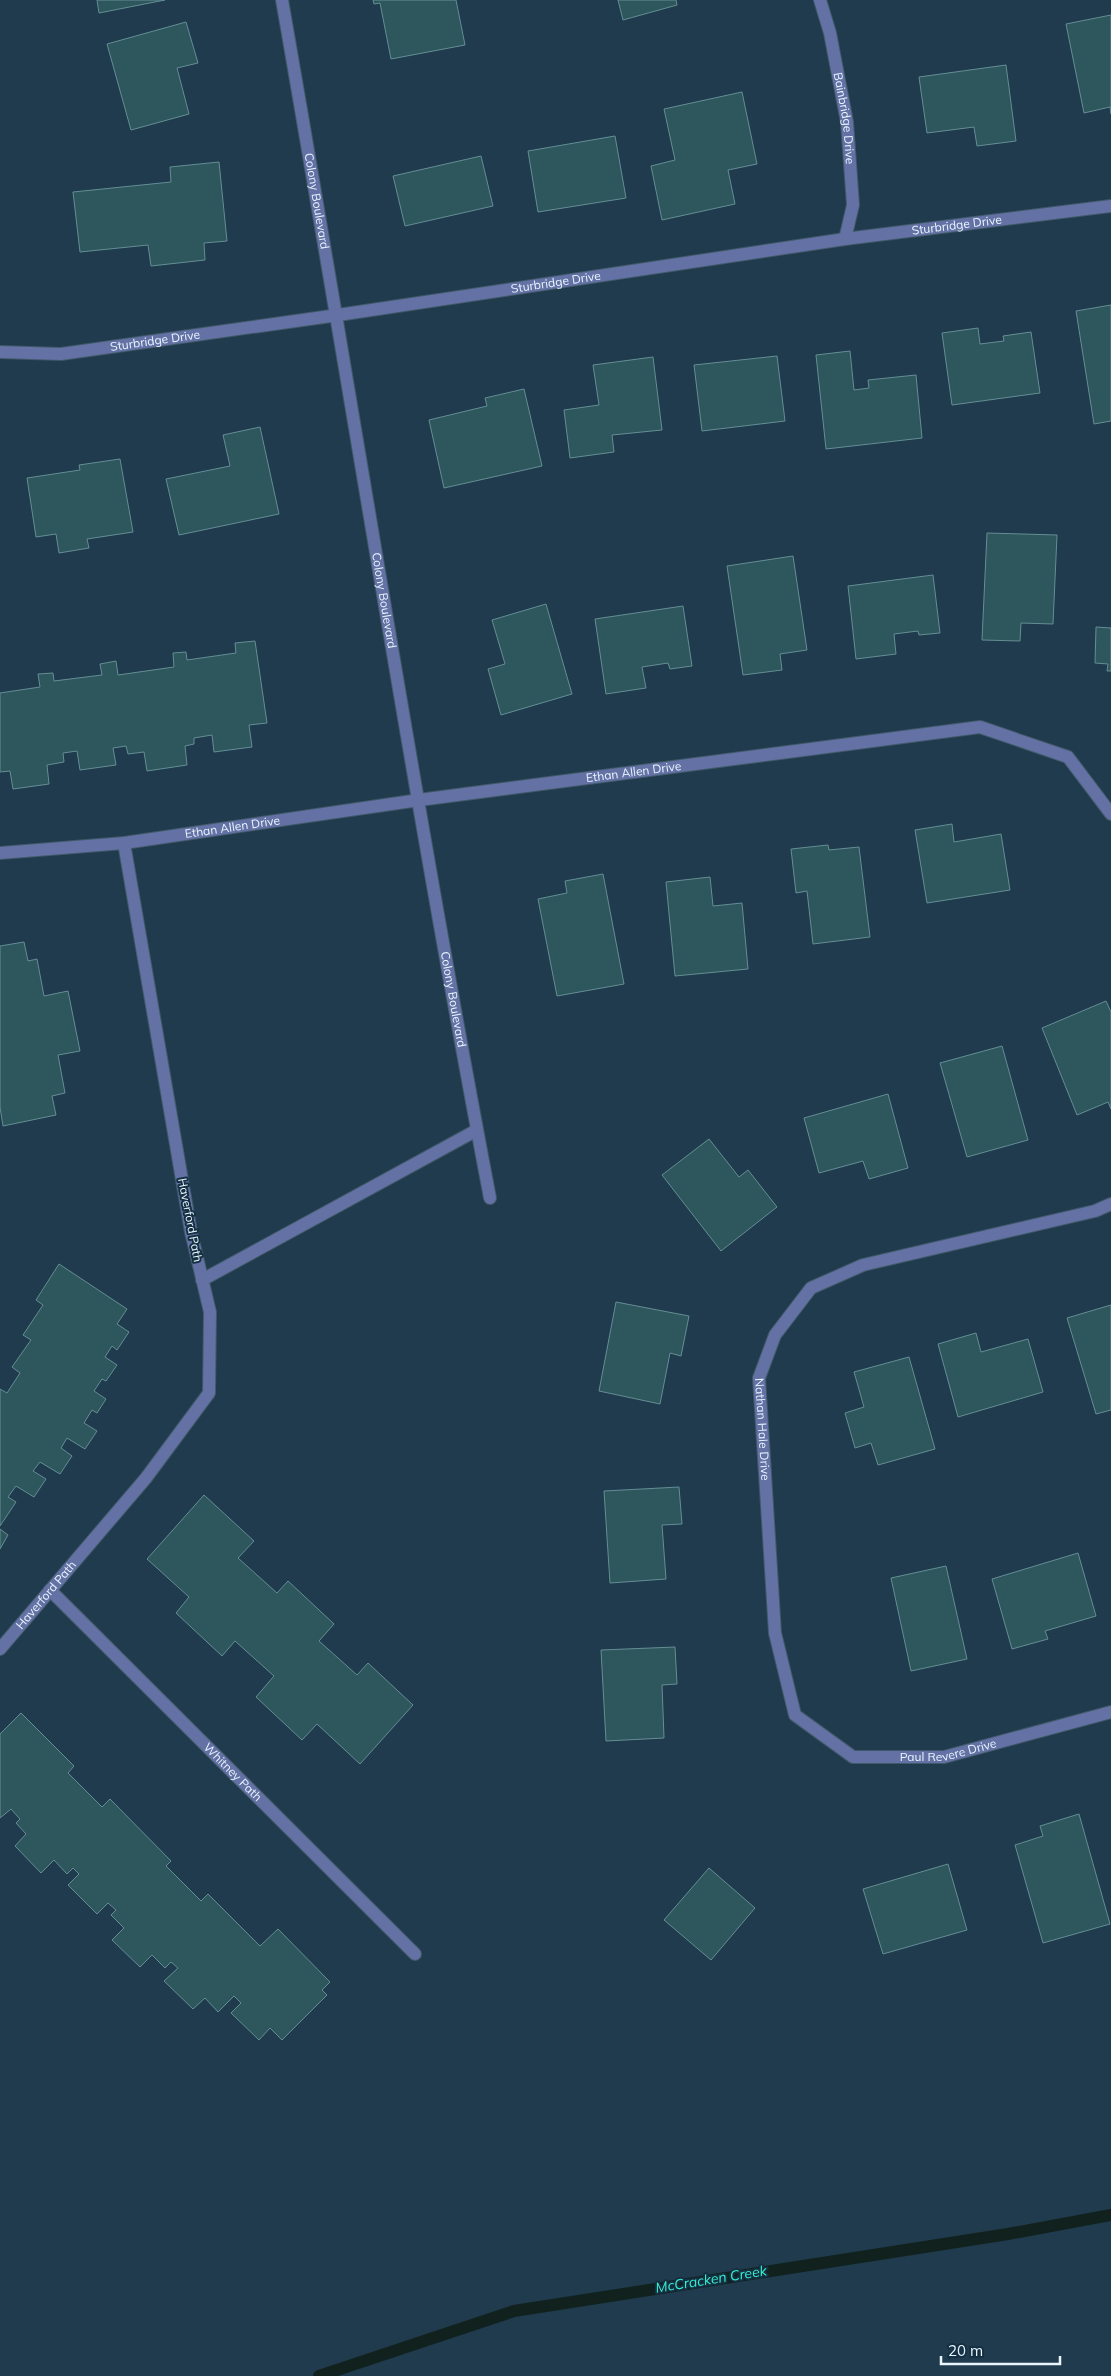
<svg xmlns="http://www.w3.org/2000/svg" width="1111" height="2376" font-family="Mulish,sans-serif">
<rect width="100%" height="100%" fill="#203b4d"/>
<g fill="none" stroke-linecap="round" stroke-linejoin="round">
<path stroke="#11221e" stroke-width="12" d="M319,2376L514,2311L1008,2234L1111,2215"/>
</g>
<path fill="#2e565d" stroke="#648e95" d="M97,0H165L99,13Z
M373,0H456L465,45L391,59L380,3L374,4Z
M618,0H676L677,5L623,20Z
M1111,15V114L1110,107L1084,113L1066,24Z
M186,22L198,63L177,68L189,114L131,130L107,44Z
M1006,65L1016,141L977,146L974,127L927,133L919,77Z
M742,92L757,164L728,170L735,204L662,220L651,166L675,160L664,109Z
M615,136L626,198L538,212L528,151Z
M481,156L493,206L405,226L393,176Z
M219,162L227,241L204,243L205,260L151,266L148,245L80,252L73,192L171,182L170,167Z
M1111,305V421L1094,424L1076,311Z
M978,328L980,344L1004,341L1003,336L1031,332L1040,393L952,405L942,333Z
M850,351L854,390L869,388L868,380L916,375L922,438L826,449L816,355Z
M777,356L785,421L702,431L694,365Z
M653,357L662,430L612,435L614,452L570,458L564,410L599,405L593,365Z
M524,389L542,466L444,488L429,420L487,406L485,398Z
M260,427L279,514L179,535L166,479L230,466L223,435Z
M120,459L133,532L87,539L89,548L59,553L56,534L36,537L27,478L80,470L79,465Z
M987,533L1057,535L1053,624L1021,623L1020,641L982,640Z
M793,556L807,650L780,654L782,670L743,675L727,566Z
M933,575L940,633L919,635L918,631L894,634L896,654L856,659L848,586Z
M546,604L572,694L501,715L488,669L505,664L492,620Z
M683,606L692,666L670,669L668,663L642,667L646,688L606,694L595,619Z
M1096,627L1111,628V671H1107L1108,664L1095,663Z
M255,641L267,723L249,725L252,747L214,752L212,735L194,738V744L185,746L187,765L147,771L144,752L128,754L126,746L113,748L116,765L80,770L77,751L63,753L64,762L47,765L49,784L13,789L10,771L0,772V693L40,687L38,674L53,673L54,681L102,675L100,664L116,661L118,675L174,667L173,653L186,652L187,660L236,653L235,643Z
M952,824L954,842L1001,834L1010,890L927,903L915,830Z
M828,845L829,850L859,847L870,937L813,944L807,891L796,893L791,849Z
M603,874L624,984L557,996L538,899L567,893L565,881Z
M710,877L713,906L742,903L748,969L675,976L666,882Z
M24,942L28,961L37,959L44,996L68,991L80,1051L58,1055L65,1093L52,1096L56,1115L3,1126L0,1107V946Z
M1106,1001L1111,1012V1109L1108,1102L1077,1115L1042,1028Z
M1002,1046L1028,1140L967,1157L940,1063Z
M888,1094L908,1168L869,1179L863,1161L819,1173L804,1118Z
M709,1139L739,1177L748,1170L777,1207L721,1251L662,1175Z
M59,1264L127,1309L117,1324L129,1332L117,1350L112,1346L105,1357L117,1365L106,1381L102,1379L94,1391L106,1399L97,1413L92,1410L84,1423L97,1431L85,1449L67,1438L61,1448L72,1456L60,1474L40,1462L33,1471L46,1479L34,1497L16,1486L8,1497L16,1502L0,1526V1389L7,1393L20,1373L12,1367L31,1340L23,1335L43,1305L36,1300Z
M616,1302L689,1316L681,1356L670,1353L660,1404L599,1391Z
M1111,1305V1410L1096,1414L1067,1318Z
M976,1333L981,1352L1028,1339L1043,1392L958,1417L938,1344Z
M909,1357L935,1449L878,1465L871,1443L855,1448L845,1413L864,1407L854,1372Z
M679,1487L682,1524L662,1525L666,1579L610,1583L604,1491Z
M204,1495L254,1541L238,1558L277,1593L288,1581L334,1624L319,1641L357,1675L368,1663L413,1705L360,1764L317,1724L302,1740L256,1697L274,1676L235,1641L222,1656L176,1613L189,1597L147,1559Z
M0,1529L8,1535L0,1549Z
M1078,1553L1096,1616L1045,1631L1048,1639L1012,1649L992,1579Z
M946,1566L967,1659L911,1671L891,1578Z
M675,1647L677,1684L662,1685L664,1738L606,1741L601,1650Z
M21,1713L74,1766L68,1773L102,1807L110,1799L171,1861L166,1866L201,1901L208,1894L260,1946L278,1929L330,1982L322,1990L327,1995L282,2040L270,2028L259,2040L231,2013L241,2003L234,1996L218,2012L205,1998L193,2009L164,1981L178,1968L171,1962L165,1968L152,1955L140,1967L112,1940L124,1928L111,1915L116,1910L108,1903L97,1914L68,1885L79,1874L73,1868L67,1874L54,1860L41,1873L15,1846L26,1834L16,1823L20,1819L11,1809L0,1818V1734Z
M1079,1814L1110,1924L1043,1943L1015,1845L1043,1836L1040,1826Z
M948,1864L967,1930L883,1954L863,1889Z
M709,1868L755,1908L711,1960L664,1920Z"/>
<g fill="none" stroke-linecap="round" stroke-linejoin="round">
<g stroke="#405969" stroke-width="14">
<g id="minor">
<path id="s1" d="M282,0C352,399 414,800 490,1198"/>
<path id="s2" d="M820,0L830,33L847,122L853,205L845,239"/>
<path id="s3" d="M0,352L61,354L338,315L845,239L1111,206"/>
<path id="s4" d="M0,853L124,843L419,800L980,727L1068,757L1111,814"/>
<path id="s5" d="M1111,1204L1095,1211L863,1265L811,1288L775,1335L759,1378L775,1633L795,1715L853,1757H944L1111,1712"/>
<path d="M202,1280L477,1130"/>
<path id="s6" d="M50,1590L415,1954"/>
<path id="s7" d="M0,1649L146,1478L209,1393L210,1312L191,1232L124,843"/>
</g>
</g>
<use href="#minor" stroke="#6371a4" stroke-width="12"/>
</g>
<g text-anchor="middle" stroke-width="4" stroke-linejoin="round" paint-order="stroke">
<g font-size="12" fill="#e8f5ff" stroke="#153043">
<text dy="4" stroke="none"><textPath href="#s2" startOffset="121">Bainbridge Drive</textPath></text>
<text dy="4" stroke="none"><textPath href="#s1" startOffset="204">Colony Boulevard</textPath></text>
<text dy="4" stroke="none"><textPath href="#s3" startOffset="966">Sturbridge Drive</textPath></text>
<text dy="4" stroke="none"><textPath href="#s3" startOffset="561">Sturbridge Drive</textPath></text>
<text dy="4" stroke="none"><textPath href="#s3" startOffset="156">Sturbridge Drive</textPath></text>
<text dy="4" stroke="none"><textPath href="#s1" startOffset="609">Colony Boulevard</textPath></text>
<text dy="4" stroke="none"><textPath href="#s4" startOffset="639">Ethan Allen Drive</textPath></text>
<text dy="4" stroke="none"><textPath href="#s4" startOffset="234">Ethan Allen Drive</textPath></text>
<text dy="4" stroke="none"><textPath href="#s1" startOffset="1014">Colony Boulevard</textPath></text>
<text transform="translate(190 1220) rotate(79)" y="4">Haverford Path</text>
<text dy="4" stroke="none"><textPath href="#s5" startOffset="469">Nathan Hale Drive</textPath></text>
<text dy="4" stroke="none"><textPath href="#s7" startOffset="71">Haverford Path</textPath></text>
<text dy="4" stroke="none"><textPath href="#s5" startOffset="925">Paul Revere Drive</textPath></text>
<text dy="4" stroke="none"><textPath href="#s6" startOffset="258">Whitney Path</textPath></text>
</g>
<g font-size="14" font-style="italic" fill="#35f0cf" stroke="#153043">
<text transform="translate(711 2279) rotate(-9)" y="5">McCracken Creek</text>
</g>
</g>
<path d="M941 2356v8h119v-8" fill="none" stroke="#e8f5ff" stroke-width="2.5"/>
<text x="948" y="2356" font-size="15" fill="#e8f5ff" stroke="#153043" stroke-width="4" paint-order="stroke">20 m</text>
</svg>
